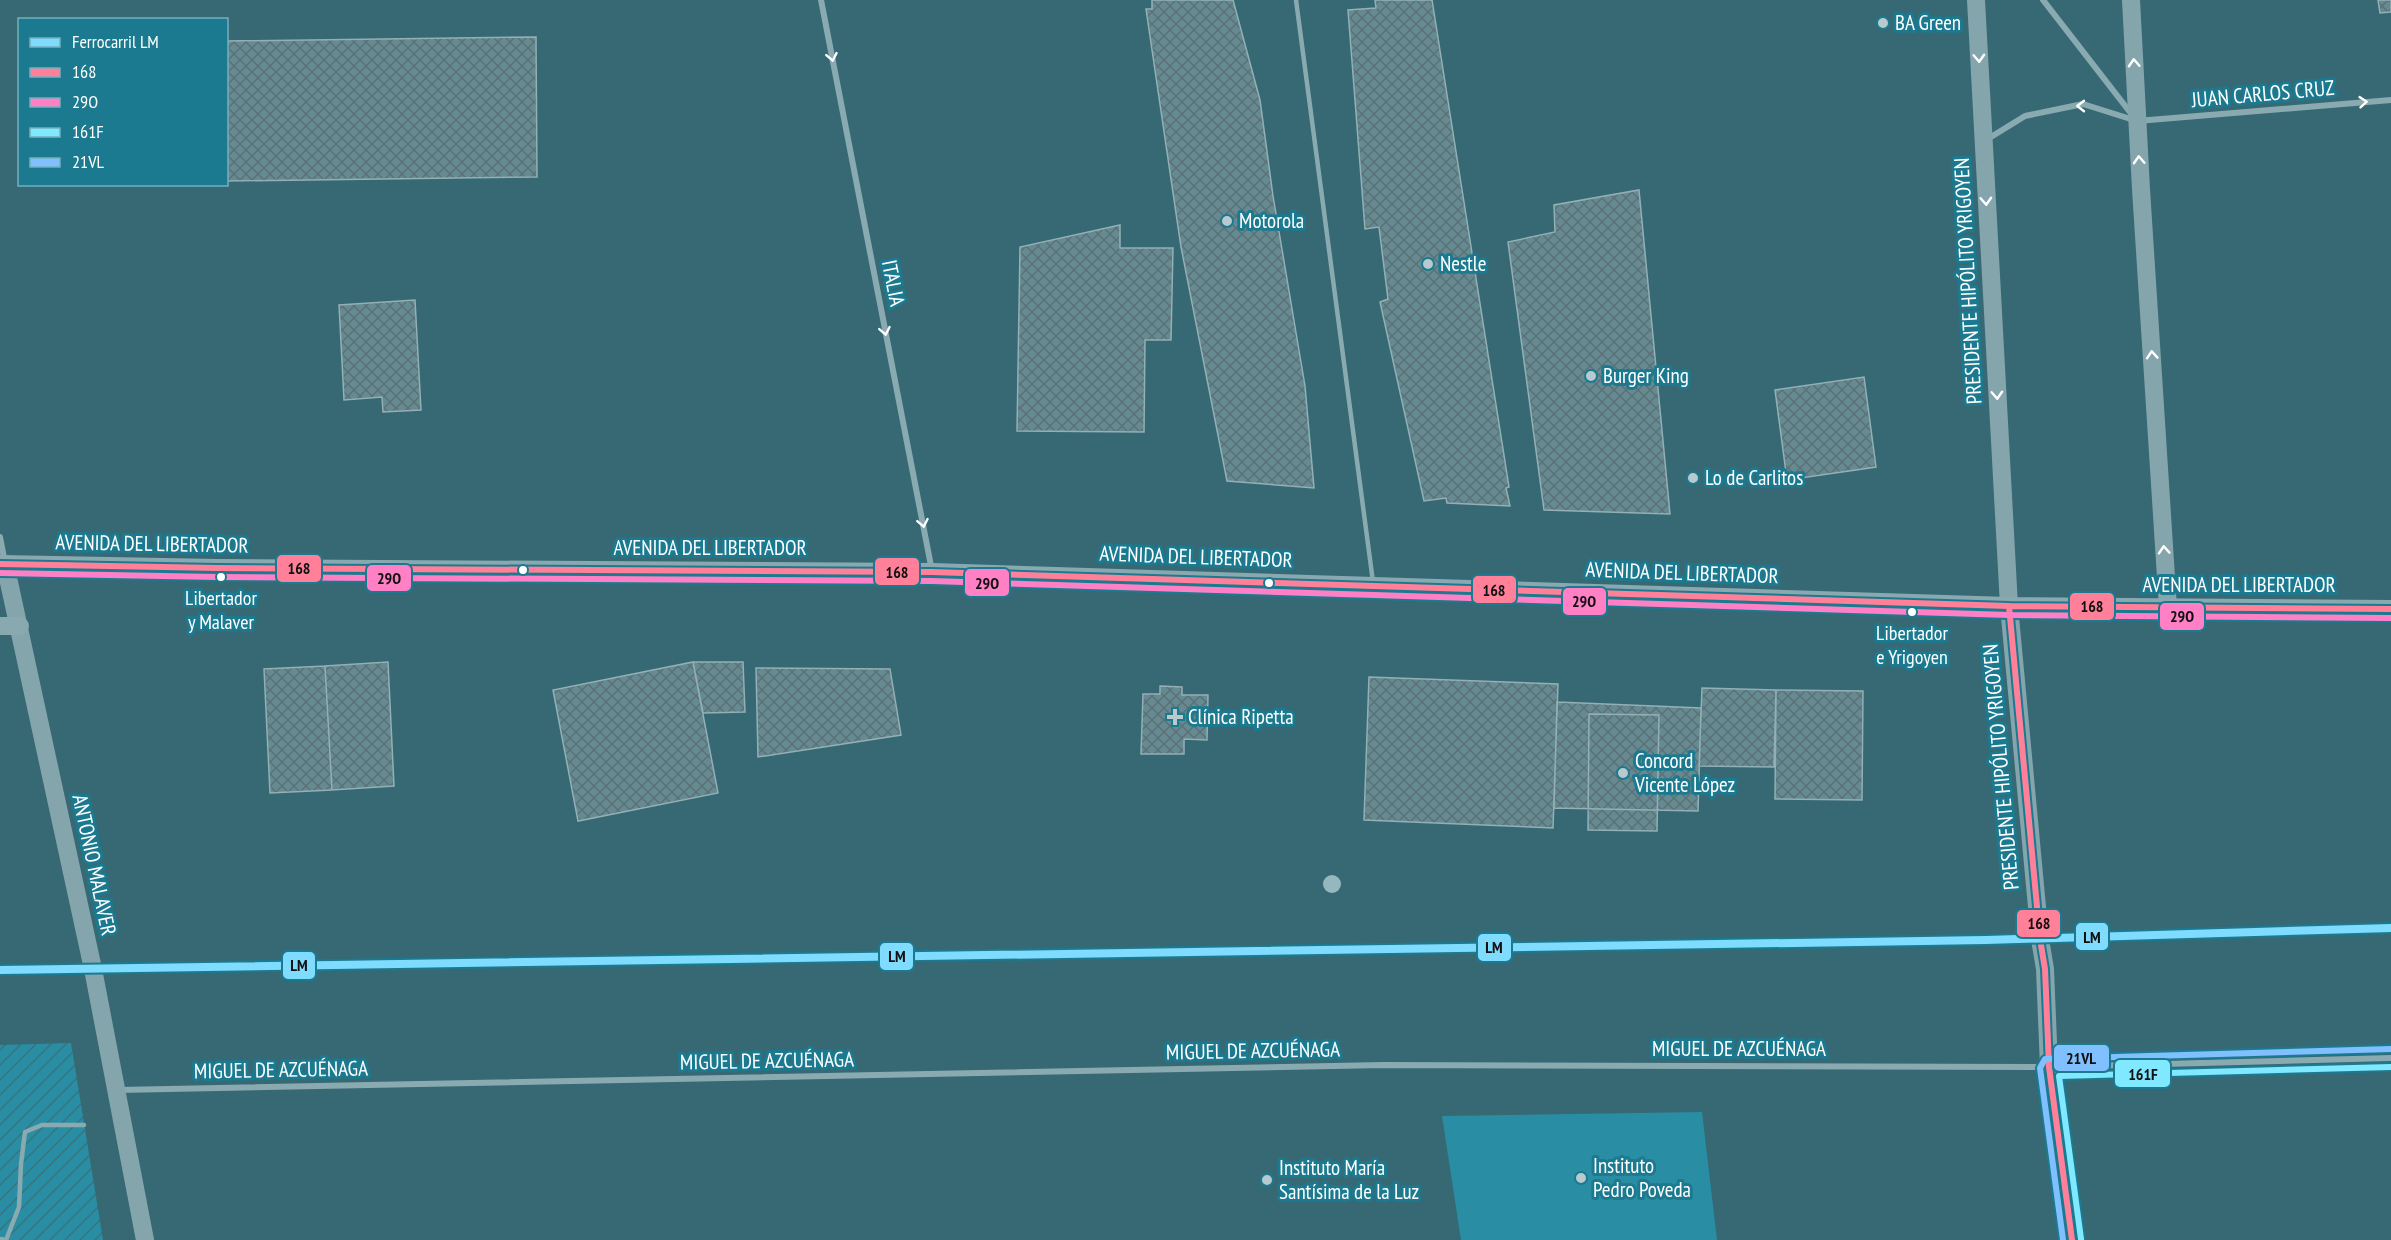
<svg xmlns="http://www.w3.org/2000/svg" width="2391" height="1240" font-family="'PT Sans Narrow',sans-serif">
<defs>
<pattern id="garden-furrows" width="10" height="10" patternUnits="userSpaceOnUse" patternTransform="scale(1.5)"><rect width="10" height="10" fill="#298ea3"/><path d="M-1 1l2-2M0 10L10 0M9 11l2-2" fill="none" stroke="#377480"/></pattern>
<pattern id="building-cross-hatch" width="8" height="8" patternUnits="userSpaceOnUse" patternTransform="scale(1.5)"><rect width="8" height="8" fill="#658a92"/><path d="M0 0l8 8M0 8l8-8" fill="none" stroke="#5b7176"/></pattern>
</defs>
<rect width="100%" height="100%" fill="#366974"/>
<path fill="#298ea3" d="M1702,1112L1717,1240H1461L1442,1116Z"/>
<path fill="url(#garden-furrows)" d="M71,1043L103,1240H0V1045Z"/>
<path fill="url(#building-cross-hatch)" stroke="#92b0b6" stroke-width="1.5" d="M1152,0H1233L1260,100L1273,196L1305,386L1314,488L1227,481L1181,247L1146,9H1152Z
M1375,0H1432L1509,487L1506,488L1510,506L1447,503L1446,498L1424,501L1380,302L1388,299L1379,227L1365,229L1348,10L1376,8Z
M2378,0H2391V12L2380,13Z
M536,37L537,177L226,181V41Z
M1639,190L1670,514L1544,510L1508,242L1555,232L1554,205Z
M1120,225V248H1173L1171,340H1145L1144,432L1017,431L1020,247Z
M415,300L421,410L383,412L382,397L344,400L339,305Z
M1864,377L1876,467L1787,480L1775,390Z
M388,662L394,786L332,790L325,666Z
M693,662L718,793L578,821L553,690Z
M693,662H743L745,712L703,713Z
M325,666L332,790L270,793L264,669Z
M756,668L890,669L901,735L758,757Z
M1369,677L1558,684L1553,828L1364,820Z
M1160,686L1182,687V695H1208L1207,740L1184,739V754H1141L1143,694H1160Z
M1702,688L1776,690L1774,767L1699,766Z
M1776,690L1863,691L1862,800L1775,799Z
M1557,702L1701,708L1698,811L1554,808Z
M1589,714L1659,715L1657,831L1588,830Z"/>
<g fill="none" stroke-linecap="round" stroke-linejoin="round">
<path stroke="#8aaab1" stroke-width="4.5" d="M1296,0L1373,582
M0,1239L6,1240L19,1207L21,1164L25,1132L42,1125H84"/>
<path stroke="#8aaab1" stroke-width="6" d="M821,0L932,571
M2043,0L2133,116
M1986,140L2025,116L2083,104L2137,121L2391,100
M0,537L5,563
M118,1090L1383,1065L2049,1067L2391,1058"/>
<path stroke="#85a5ad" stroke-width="18" d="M1976,0L2009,606L2040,939L2045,969L2049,1067L2072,1240
M2131,0L2141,189L2168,608
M5,564L93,969L145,1240"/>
<path stroke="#89a9b0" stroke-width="18" d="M0,564L218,568L932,572L2009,606L2391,609
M0,626H20"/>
<g stroke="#1b7a8f" stroke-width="10">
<path id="bus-1" d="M0,564L218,568L932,572L2009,606L2391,609
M2009,606L2040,939L2045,969L2049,1067L2072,1240"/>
</g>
<g stroke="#1b7a8f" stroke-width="10">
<path id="bus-2" d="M0,573L218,577L932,581L2009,615L2391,618"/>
</g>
<g stroke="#1b7a8f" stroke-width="10">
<path id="bus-3" d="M2081,1239L2059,1076L2391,1067"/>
</g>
<g stroke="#1b7a8f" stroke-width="10">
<path id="bus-4" d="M2063,1240L2040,1068L2045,1059L2391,1049"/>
</g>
<use href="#bus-1" stroke="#ff8098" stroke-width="6"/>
<use href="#bus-2" stroke="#ff80c5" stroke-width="6"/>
<use href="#bus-3" stroke="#80e8ff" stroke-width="6"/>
<use href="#bus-4" stroke="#80c0ff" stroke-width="6"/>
<g stroke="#1b7a8f" stroke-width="12">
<path id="rail-1" d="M0,970L1986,940L2391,928"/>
</g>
<use href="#rail-1" stroke="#80dcff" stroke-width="8"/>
</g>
<circle fill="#95b8bf" cx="1332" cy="884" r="9"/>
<defs><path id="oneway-chevron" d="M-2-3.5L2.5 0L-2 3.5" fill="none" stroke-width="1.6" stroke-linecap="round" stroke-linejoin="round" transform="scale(1.5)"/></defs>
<g stroke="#fff">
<use href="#oneway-chevron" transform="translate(832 57) rotate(79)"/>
<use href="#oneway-chevron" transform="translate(1979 58) rotate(87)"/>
<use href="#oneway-chevron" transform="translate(2134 63) rotate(-93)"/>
<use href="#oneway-chevron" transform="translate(2363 102) rotate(-5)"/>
<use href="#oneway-chevron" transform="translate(2081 106) rotate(-180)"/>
<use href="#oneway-chevron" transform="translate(2139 160) rotate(-93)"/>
<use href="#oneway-chevron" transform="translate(1986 201) rotate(87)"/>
<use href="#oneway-chevron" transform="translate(885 331) rotate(79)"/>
<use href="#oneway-chevron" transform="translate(2152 355) rotate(-94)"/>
<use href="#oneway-chevron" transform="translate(1997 395) rotate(87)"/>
<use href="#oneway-chevron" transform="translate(923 523) rotate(79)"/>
<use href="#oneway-chevron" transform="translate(2164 550) rotate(-94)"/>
</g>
<g fill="#b9cace" stroke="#1b7a8f" stroke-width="2">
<circle cx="1883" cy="23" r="6"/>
<circle cx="1227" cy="221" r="6"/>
<circle cx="1428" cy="264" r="6"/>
<circle cx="1591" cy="376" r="6"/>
<circle cx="1693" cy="478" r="6"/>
<path d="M1172 708h6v6h6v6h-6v6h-6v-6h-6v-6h6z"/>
<circle cx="1623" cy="773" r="6"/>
<circle cx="1581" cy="1178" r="6"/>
<circle cx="1267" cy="1180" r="6"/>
</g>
<g fill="#fff" stroke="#1b7a8f" stroke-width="2">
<circle cx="523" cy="570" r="5"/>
<circle cx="221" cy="577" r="5"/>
<circle cx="1269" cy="583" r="5"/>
<circle cx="1912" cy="612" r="5"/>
</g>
<g text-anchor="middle" stroke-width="6" stroke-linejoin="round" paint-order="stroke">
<g font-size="20" fill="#fff" stroke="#1b7a8f">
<text x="221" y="605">Libertador<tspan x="221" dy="24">y Malaver</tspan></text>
<text x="1912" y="640">Libertador<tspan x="1912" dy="24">e Yrigoyen</tspan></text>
</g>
<g font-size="21" fill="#fff" stroke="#1b7a8f" text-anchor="start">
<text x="1895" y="30">BA Green</text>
<text x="1239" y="228">Motorola</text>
<text x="1440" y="271">Nestle</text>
<text x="1603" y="383">Burger King</text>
<text x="1705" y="485">Lo de Carlitos</text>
<text x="1188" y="724">Clínica Ripetta</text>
<text x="1635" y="768">Concord<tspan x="1635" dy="24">Vicente López</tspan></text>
<text x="1593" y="1173">Instituto<tspan x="1593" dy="24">Pedro Poveda</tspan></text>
<text x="1279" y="1175">Instituto María<tspan x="1279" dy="24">Santísima de la Luz</tspan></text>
</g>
<g font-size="21" fill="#fff" stroke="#1b7a8f">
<text transform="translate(2263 94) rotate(-5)" y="7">JUAN CARLOS CRUZ</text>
<text transform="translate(1968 281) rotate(-93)" y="7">PRESIDENTE HIPÓLITO YRIGOYEN</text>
<text transform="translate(893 283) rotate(79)" y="7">ITALIA</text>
<text transform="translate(152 544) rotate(1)" y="7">AVENIDA DEL LIBERTADOR</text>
<text x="710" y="555">AVENIDA DEL LIBERTADOR</text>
<text transform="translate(1196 557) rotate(2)" y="7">AVENIDA DEL LIBERTADOR</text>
<text transform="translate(1682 573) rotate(2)" y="7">AVENIDA DEL LIBERTADOR</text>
<text x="2239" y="592">AVENIDA DEL LIBERTADOR</text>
<text transform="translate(2001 767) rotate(-95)" y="7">PRESIDENTE HIPÓLITO YRIGOYEN</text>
<text transform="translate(94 865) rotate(78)" y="7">ANTONIO MALAVER</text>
<text x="1739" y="1056">MIGUEL DE AZCUÉNAGA</text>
<text transform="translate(1253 1051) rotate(-1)" y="7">MIGUEL DE AZCUÉNAGA</text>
<text transform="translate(767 1061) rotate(-1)" y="7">MIGUEL DE AZCUÉNAGA</text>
<text transform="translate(281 1070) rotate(-1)" y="7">MIGUEL DE AZCUÉNAGA</text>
</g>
</g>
<g stroke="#1b7a8f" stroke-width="2">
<rect x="276" y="554" width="46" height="29" rx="6" fill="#ff8098"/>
<rect x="874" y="557" width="46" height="29" rx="6" fill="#ff8098"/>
<rect x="366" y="564" width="46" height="28" rx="6" fill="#ff80c5"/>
<rect x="964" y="568" width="46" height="29" rx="6" fill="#ff80c5"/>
<rect x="1472" y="575" width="45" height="29" rx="6" fill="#ff8098"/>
<rect x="1562" y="587" width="45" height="29" rx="6" fill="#ff80c5"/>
<rect x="2069" y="592" width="46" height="29" rx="6" fill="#ff8098"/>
<rect x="2159" y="602" width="46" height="29" rx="6" fill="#ff80c5"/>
<rect x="2016" y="909" width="45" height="29" rx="6" fill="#ff8098"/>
<rect x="2075" y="922" width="34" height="29" rx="6" fill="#80dcff"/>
<rect x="1477" y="933" width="35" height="29" rx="6" fill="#80dcff"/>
<rect x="879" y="942" width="35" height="29" rx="6" fill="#80dcff"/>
<rect x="282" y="951" width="34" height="29" rx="6" fill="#80dcff"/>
<rect x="2053" y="1044" width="57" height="28" rx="6" fill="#80c0ff"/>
<rect x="2114" y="1059" width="57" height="29" rx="6" fill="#80e8ff"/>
</g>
<g font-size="16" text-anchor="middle" font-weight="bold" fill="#111">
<text x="299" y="574">168</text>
<text x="897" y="578">168</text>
<text x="389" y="584">29O</text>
<text x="987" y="589">29O</text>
<text x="1494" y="596">168</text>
<text x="1584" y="607">29O</text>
<text x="2092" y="612">168</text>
<text x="2182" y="622">29O</text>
<text x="2039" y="929">168</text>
<text x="2092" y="943">LM</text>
<text x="1494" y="953">LM</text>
<text x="897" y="962">LM</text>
<text x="299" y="971">LM</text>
<text x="2081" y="1064">21VL</text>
<text x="2143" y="1080">161F</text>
</g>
<rect x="18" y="18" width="210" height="168" fill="#1b7a8f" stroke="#76afbc" stroke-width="1.5"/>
<rect x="30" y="38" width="30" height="9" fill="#80dcff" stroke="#76afbc" stroke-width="1.5"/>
<text x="72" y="48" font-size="18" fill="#ffffff">Ferrocarril LM</text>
<rect x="30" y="68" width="30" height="9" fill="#ff8098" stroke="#76afbc" stroke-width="1.5"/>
<text x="72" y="78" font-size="18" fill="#ffffff">168</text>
<rect x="30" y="98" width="30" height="9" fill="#ff80c5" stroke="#76afbc" stroke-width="1.5"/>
<text x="72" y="108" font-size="18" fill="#ffffff">29O</text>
<rect x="30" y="128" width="30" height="9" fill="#80e8ff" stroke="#76afbc" stroke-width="1.5"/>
<text x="72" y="138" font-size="18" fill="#ffffff">161F</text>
<rect x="30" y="158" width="30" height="9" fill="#80c0ff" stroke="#76afbc" stroke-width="1.5"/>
<text x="72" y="168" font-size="18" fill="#ffffff">21VL</text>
</svg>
